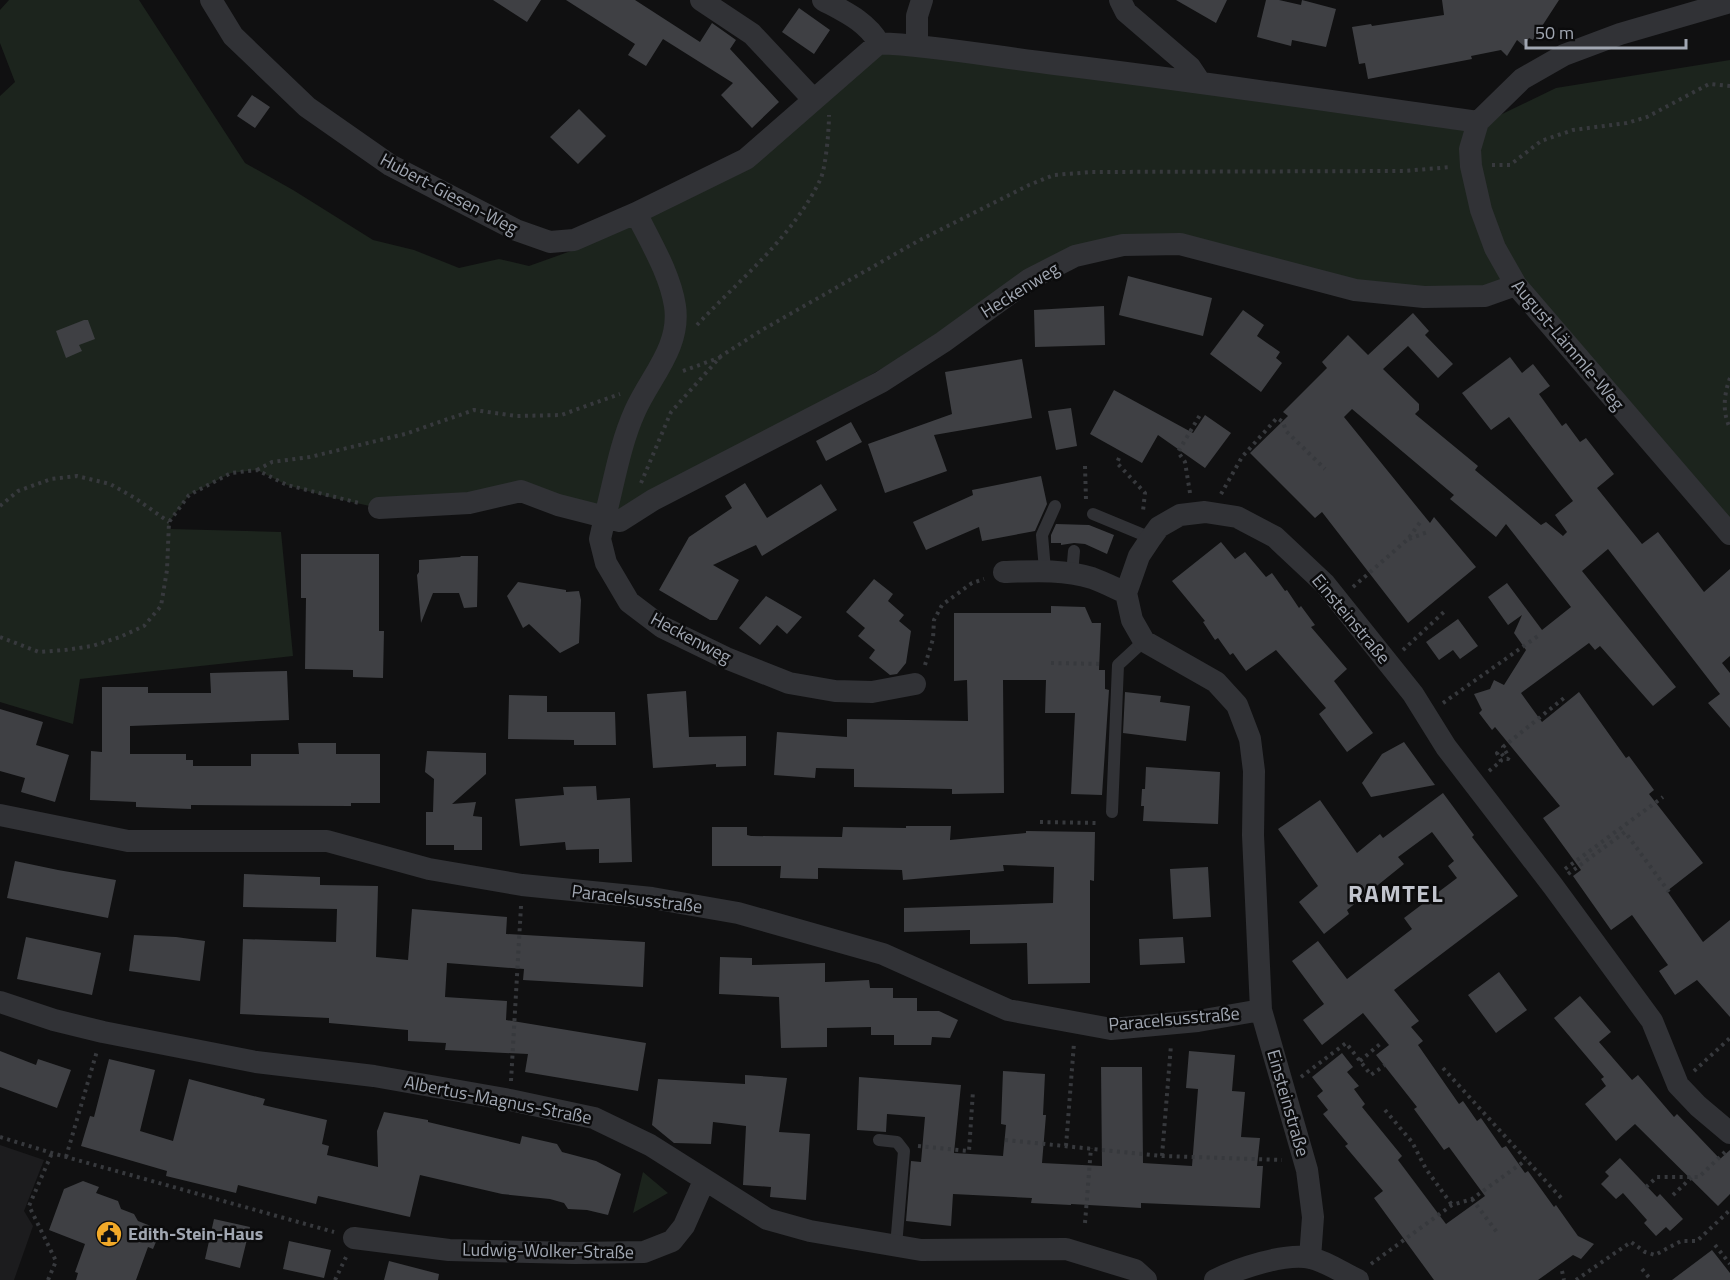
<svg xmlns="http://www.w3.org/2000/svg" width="1730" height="1280" font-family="'Titillium Web',sans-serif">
<rect width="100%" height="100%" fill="#101011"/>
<path fill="#1c1c1e" d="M0,1145L44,1160L24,1211L33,1226L14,1280H0Z"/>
<path fill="#1c241d" d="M9,0H139L245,163L293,190L373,240L414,250L459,268L499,259L529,266L585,246L749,153L879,43L1500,115L1556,88L1730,60V534L1516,285L1424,297L1180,244L1075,256L620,521L521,491L379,508L329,497L287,485L257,470L231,473L189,495L169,522L170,529L281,532L293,656L80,679L73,724L0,702V96L15,82L0,43V10Z
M643,1172L668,1193L633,1213Z"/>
<path fill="#3f4044" d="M493,0H541L527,22Z
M566,0H635L700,42L712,23L736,40L730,49L779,102L752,128L721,95L733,83L663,39L646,66L628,55L635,44Z
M1176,0H1227L1216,23Z
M1266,0H1279L1301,5L1302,0L1336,9L1326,47L1292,40L1291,46L1257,37Z
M1442,0H1559L1533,40L1529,38L1524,46L1517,40L1507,56L1501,50L1471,56L1472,59L1368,79L1365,63L1359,64L1352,27L1371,24L1372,26L1444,15Z
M799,8L830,30L814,54L782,32Z
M252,95L270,107L255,128L237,116Z
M579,109L606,136L578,164L550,137Z
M1128,276L1212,298L1203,336L1119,315Z
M1104,306L1105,345L1035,347L1034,310Z
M1243,310L1264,325L1257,336L1280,352L1276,358L1282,363L1261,392L1210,354Z
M1413,313L1429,331L1425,335L1453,364L1438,378L1408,346L1383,369L1419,404V410L1415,414L1478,466L1475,470L1541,525L1546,522L1563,536L1567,532L1555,515L1573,501L1509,417L1491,430L1462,393L1510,357L1522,373L1533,364L1550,386L1539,394L1562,426L1566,423L1580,442L1586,438L1614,474L1597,488L1642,544L1658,532L1704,592L1730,569V656L1722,663L1730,673V728L1708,703L1720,694L1608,549L1582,571L1676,687L1653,706L1600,646L1595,650L1589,643L1521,693L1542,722L1579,692L1626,758L1629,756L1654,790L1649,794L1703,863L1667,891L1703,942L1730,920V1017L1697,980L1675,995L1659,971L1668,965L1632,915L1611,930L1573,876L1581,870L1543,818L1560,806L1495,727L1492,730L1479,713L1482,710L1474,694L1490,689L1494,680L1504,685L1526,650L1514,633L1522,615L1508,625L1488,597L1507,583L1542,630L1571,607L1506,524L1496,537L1450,499L1454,495L1352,409L1344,417L1430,523L1434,517L1476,567L1408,623L1322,512L1315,518L1250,453L1288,416L1283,412L1327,368L1322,362L1348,335L1368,355Z
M84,320H88L95,339L79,345L82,351L66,358L56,331Z
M1022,359L1032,418L934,435L947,471L885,493L868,444L952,414L945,372Z
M1114,390L1193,433L1205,415L1231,433L1205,468L1158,435L1142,463L1090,434Z
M1071,408L1077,446L1056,450L1048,411Z
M851,422L862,442L826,461L816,441Z
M1041,476L1047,504L1035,531L982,541L979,527L926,550L913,522L973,495L972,490Z
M745,483L767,518L821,484L837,510L762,556L756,545L713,565L739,580L717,620H710L659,590L689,537L732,508L725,496Z
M1056,524L1089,525L1114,535L1107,554L1085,544L1074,543L1061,545V543H1051V535Z
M1221,542L1235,559L1245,552L1266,577L1272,573L1285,591L1287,590L1299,608L1301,606L1315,625L1311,627L1347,669L1334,681L1373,733L1347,752L1319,714L1326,708L1276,650L1246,671L1233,653L1230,655L1218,638L1215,640L1203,622L1205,621L1172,581Z
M301,554H379V631H384L383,678L353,677V670L305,669L306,598H301Z
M461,556H478L477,607L464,608L459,593H433L421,623L417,575L419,572V560L460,557Z
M874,579L893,594L888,601L904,615L899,621L911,631L906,663L897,674L890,675L869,658L875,650L858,636L865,628L846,612Z
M518,582L566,590V592L579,591L581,600L579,643L560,653L529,624L523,628L507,596Z
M766,596L802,617L787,634L777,625L760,645L739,628Z
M1051,606L1085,607L1092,623H1101L1099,670H1105V689L1109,690L1102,795L1071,794L1075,713H1045L1046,680H1003L1004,793L952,794V789L854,787V769L816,768L815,778L774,775L777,732L847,737V719L968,721L967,680L954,681V613H1051Z
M1458,619L1478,646L1460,659L1453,650L1439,660L1426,642Z
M287,671L289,720L130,726V754H186V760H193V766H251V754H299L298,743H336V754H380V803H351V806L191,805V809L136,807V802L90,800L91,751L102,752V687H148V693H211L210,673Z
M686,691L689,737L746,736V766L716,767V764L653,768L647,694Z
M1125,692L1161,696L1160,702L1190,706L1186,741L1123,733Z
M509,695L547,696V712H615L616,745H574V740L508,739Z
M0,709L43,722L36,745L69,755L55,802L21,792L25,778L0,771Z
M1404,742L1435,785L1371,797L1362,783L1382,754Z
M427,751L486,753V774L452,804L476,802L473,816L482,817V850H454V845H426V812H433L434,779L425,772Z
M1146,767L1220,772L1218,824L1143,821L1144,806H1141L1142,789H1145Z
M596,786L597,800L630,798L632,862L599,863V849L566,850L565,842L520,846L515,799L564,795L563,787Z
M1443,793L1474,835L1472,837L1518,896L1394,990L1419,1021L1411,1027L1423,1041L1418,1045L1459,1104L1463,1101L1477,1121L1481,1118L1502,1148L1506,1146L1525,1173L1528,1171L1554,1207L1556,1205L1578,1236L1594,1244L1581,1259L1573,1255L1538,1280H1434L1374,1198L1383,1191L1345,1146L1348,1144L1323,1114L1328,1110L1317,1096L1323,1091L1312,1077L1342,1053L1353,1067L1347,1072L1359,1086L1354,1089L1365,1104L1362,1107L1402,1156L1398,1160L1446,1224L1485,1196L1449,1147L1444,1150L1414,1109L1417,1107L1376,1055L1389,1045L1363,1013L1322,1045L1303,1020L1324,1004L1292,961L1318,941L1347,979L1412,929L1404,918L1457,878L1448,866L1454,861L1432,832L1398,857L1404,864L1347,910L1349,914L1324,934L1299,902L1318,886L1278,829L1320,800L1357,853L1380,834L1383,838Z
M906,826H951L950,840L1026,833V831L1095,832L1094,881L1090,880V983L1028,984L1027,943L970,944V930L904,932V908L1053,903L1054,867L1003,865L1004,871L903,880L902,870L818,868V879L780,878L781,866H712V827H747V835L751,836L842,837L843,827L906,828Z
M15,861L58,870L116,880L108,918L7,898Z
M1208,867L1211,917L1173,919L1170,869Z
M244,874L320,877V885L378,886L376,957L408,960L412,909L507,917L506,934L645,942L643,987L523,980L524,969L447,963L445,997L507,1001L506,1020L646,1043L638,1091L525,1072L528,1054L445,1050L446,1043L408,1041V1030L329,1023V1018L240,1014L243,939L336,942L337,909L243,907Z
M134,935L176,937L205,941L200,981L129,971Z
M26,937L101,953L92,995L17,979Z
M1183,937L1185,963L1140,965L1139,939Z
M720,957L752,958V965L825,963V982L869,980L870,988H893V998H917V1011H939L958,1020L950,1038L932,1037L931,1045H894V1035H871V1027L827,1028V1047L781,1048L779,997L719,994Z
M1499,972L1527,1010L1496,1033L1468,995Z
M1580,996L1611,1032L1599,1042L1632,1080L1638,1075L1674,1117L1677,1114L1720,1159L1730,1150V1194L1718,1206L1635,1124L1616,1141L1585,1104L1606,1086L1601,1079L1604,1077L1554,1018Z
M0,1051L36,1065L38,1059L71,1070L57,1108L0,1087Z
M1189,1051L1235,1055L1232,1091L1245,1092L1241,1137L1260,1138L1257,1166H1263L1260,1208L1141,1203V1208L1071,1204V1205L1031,1203L1032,1198L953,1194L951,1226L906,1221L911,1161L921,1162L925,1117L887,1114L886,1132L857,1130L859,1077L961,1085L954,1153L1003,1156L1006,1125L1001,1124L1003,1071L1045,1074L1043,1115H1046L1042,1163L1102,1166L1101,1067H1142L1143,1163L1192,1166L1198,1089L1186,1088Z
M109,1059L155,1070L140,1131L173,1141L189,1079L265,1099L263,1105L327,1120L322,1144L329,1146L327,1155L378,1167L377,1131L384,1112L428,1120V1122L520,1144L522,1136L557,1144L562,1152L596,1161L621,1174L608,1215L587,1210L568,1209L564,1203L550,1199L502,1194L420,1175L410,1217L318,1196L316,1204L238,1185L236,1193L166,1176L167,1171L81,1146L90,1116L94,1117Z
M745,1075L787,1078L779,1132L810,1134L806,1200L770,1197L771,1187L743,1185L746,1126L713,1122L711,1144L674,1143L652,1125L658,1079L745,1084Z
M1620,1158L1657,1197L1660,1194L1683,1219L1670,1231L1666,1227L1656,1236L1644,1223L1647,1220L1623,1193L1616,1199L1601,1184L1609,1176L1605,1172Z
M83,1181L99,1187L96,1193L118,1201L121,1209L134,1214L138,1221L161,1230L153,1249L148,1247L136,1280H76L78,1273L75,1272L85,1244L49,1230L64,1189Z
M214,1219L250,1227L240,1268L205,1259Z
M289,1241L331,1250L324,1278L283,1269Z
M1712,1250L1730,1273V1280H1672Z
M389,1261L439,1274L438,1280H384Z"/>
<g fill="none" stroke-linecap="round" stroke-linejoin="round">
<path stroke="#37393d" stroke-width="4" stroke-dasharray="3 4.5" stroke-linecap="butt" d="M1492,165H1510L1541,141L1573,130L1627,123L1647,117L1709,84L1730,86
M697,325C740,279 794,236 821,178C826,165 829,130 829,115
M683,371L721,357
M1730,378C1724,394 1722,412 1730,428
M1119,458L1117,463L1145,493L1143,511
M1085,466L1086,500
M257,470L272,462L310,457L405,434L474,410L516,416L561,415L620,394
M641,483L671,412L721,356L762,330L918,241L1029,185L1054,175L1092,172L1403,171L1451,167
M1190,493L1185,462L1178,452L1200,415
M1221,494L1242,457L1277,418L1283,422L1286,431L1325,469
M0,506L18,491L51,479L77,476L110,484L135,498L169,522
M1409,539L1430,531
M1353,587L1408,539L1421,521
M0,637L39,652L65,650L92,646L120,637L144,626L161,606L167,570L169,522L189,495L231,473L257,470L287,485L359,503
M1403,650L1445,611
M1051,663L1103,664
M925,665L933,639L934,620L942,605L972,583L984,579
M1443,703L1538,636
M1489,771L1501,761L1497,753L1500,752L1505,758L1508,759L1509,757L1503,747L1564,698
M1040,822L1097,823V820
M1565,869L1663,797
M1568,874L1625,832L1669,892
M1360,1061L1380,1044
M1443,1068L1562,1199
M1694,1071L1730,1038
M1301,1077L1346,1043L1371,1075L1385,1065
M511,1081L521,906
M1385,1110L1412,1142L1426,1169L1452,1205
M0,1137L52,1153L334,1232
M1005,1140L1162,1156L1282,1160
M918,1146L969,1151L973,1091
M1066,1146L1074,1043
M1162,1156L1171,1045
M66,1157L97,1051
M1646,1187L1657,1177H1699L1725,1152
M1673,1195L1692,1177
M1472,1199L1499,1235
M1085,1223L1091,1148
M1715,1245L1730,1264
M1371,1264L1452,1205L1472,1199L1526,1160
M1642,1269L1651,1280
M1562,1271L1564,1280
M48,1280L56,1261L29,1206L52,1153
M335,1280L347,1255
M1576,1280L1631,1242L1645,1252L1655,1255L1681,1241H1697L1730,1210"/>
<path stroke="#313236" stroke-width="12" d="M1093,514L1151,538
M1045,570L1042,535L1055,506
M1072,574L1074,551
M1112,812L1118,665L1144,641
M879,1140L897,1142L904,1151L896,1246"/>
<path stroke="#313236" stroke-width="22" d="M211,0L233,36L307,107L390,165L516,230L550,242L574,240L636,213
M701,0L752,34L813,99
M823,0C845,12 866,21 879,43
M1120,0L1126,12L1190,67L1200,82
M1730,2L1620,34L1564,55L1522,79L1478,122L1470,149L1471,166L1481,210L1495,248L1516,285L1730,534
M917,45V16L922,0
M379,508L469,503L521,491L558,505L605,517C614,482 620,444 635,411C650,377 681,347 675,306C670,274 651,243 636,213L746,159L879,43C938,46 996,57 1055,64C1196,81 1337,102 1478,122
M1004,572C1033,571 1063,569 1092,578C1103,582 1115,588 1126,593
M915,684L872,692L835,691L789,683L726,658L662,627L629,602L606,563L600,539L605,517L620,521L653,500L881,382L943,342L1030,279L1075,256L1123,245L1180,244L1355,290L1424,297L1485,296L1516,285
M0,815L128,841H327L429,869L522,885L652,898L738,913L883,954L1008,1010L1111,1029L1198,1021L1261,1010
M0,1002L54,1020L103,1032L256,1062L374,1076L510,1100L594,1118L650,1145L767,1219L810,1231L921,1250L1066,1249L1135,1270L1146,1280
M354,1238L449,1250L575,1253L644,1252L672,1241L684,1226L704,1181
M1310,1258L1313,1217L1307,1170L1261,1010L1253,835L1254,771L1250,739L1237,705L1216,682L1144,641L1132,620L1126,593L1139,556L1151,538L1159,527L1180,515L1205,512L1237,517L1275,537L1325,584L1413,694L1446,747L1553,886L1652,1021L1678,1085L1698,1106L1730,1133
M1215,1280C1237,1269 1286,1252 1311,1258C1327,1262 1343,1273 1358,1280"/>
</g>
<defs>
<g id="civic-disc" transform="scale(1.35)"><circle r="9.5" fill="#f1a929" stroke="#0b0b0c"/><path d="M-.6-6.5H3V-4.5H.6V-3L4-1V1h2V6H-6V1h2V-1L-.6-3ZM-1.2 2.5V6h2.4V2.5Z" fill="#111"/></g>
</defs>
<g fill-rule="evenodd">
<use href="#civic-disc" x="109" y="1234"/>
</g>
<g text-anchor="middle" stroke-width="5" stroke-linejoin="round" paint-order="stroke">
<g font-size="18" fill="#a1a7b2" stroke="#0b0b0c">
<text transform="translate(449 194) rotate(28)" y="6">Hubert-Giesen-Weg</text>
<text transform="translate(1020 290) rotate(-32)" y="6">Heckenweg</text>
<text transform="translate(1568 345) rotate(50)" y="6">August-Lämmle-Weg</text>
<text transform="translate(1351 619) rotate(50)" y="6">Einsteinstraße</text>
<text transform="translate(691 638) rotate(28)" y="6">Heckenweg</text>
<text transform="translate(637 899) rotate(7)" y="6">Paracelsusstraße</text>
<text transform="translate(1174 1019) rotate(-5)" y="6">Paracelsusstraße</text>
<text transform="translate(498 1100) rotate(11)" y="6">Albertus-Magnus-Straße</text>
<text transform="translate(1288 1103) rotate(74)" y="6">Einsteinstraße</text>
<text transform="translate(548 1251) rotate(1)" y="6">Ludwig-Wolker-Straße</text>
</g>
<g font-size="18" font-weight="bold" fill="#a1a7b2" stroke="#0b0b0c" text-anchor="start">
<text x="128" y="1240">Edith-Stein-Haus</text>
</g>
<g font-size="24" font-weight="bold" letter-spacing="1.5" fill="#c2c5ce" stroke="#0b0b0c">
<text x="1396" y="902">RAMTEL</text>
</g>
</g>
<path d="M1526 39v9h160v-9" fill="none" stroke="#a1a7b2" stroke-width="3"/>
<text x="1535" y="39" font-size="18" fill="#a1a7b2" stroke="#0b0b0c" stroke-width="4.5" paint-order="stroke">50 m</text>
</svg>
